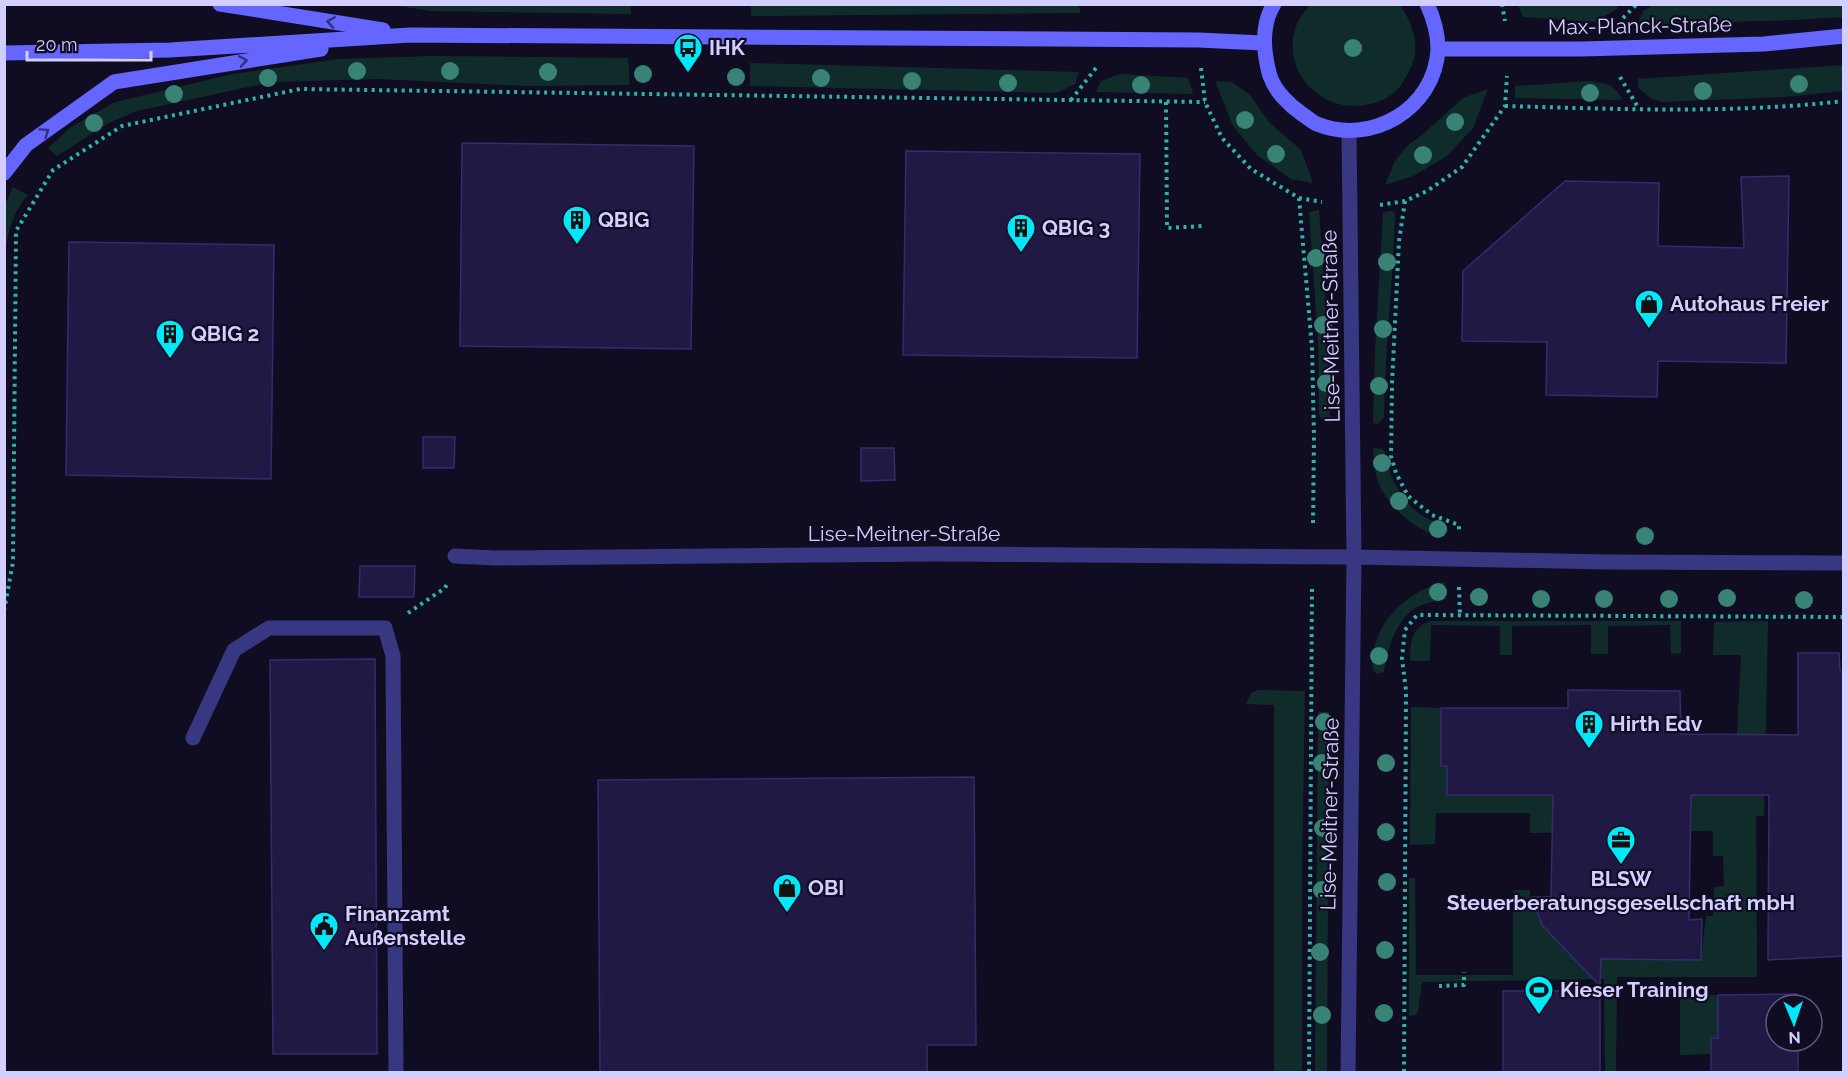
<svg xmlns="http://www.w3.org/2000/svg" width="1848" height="1077" font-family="Raleway,sans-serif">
<rect width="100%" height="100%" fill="#100d22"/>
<path fill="#102c2a" d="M1655,4L1843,5V17L1794,20L1653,24L1639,21L1643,11Z
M394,5L631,4V14L430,11Z
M751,5L1078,4L1081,13L751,16Z
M1400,5C1414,25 1422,50 1408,73C1405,78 1402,85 1398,89C1389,98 1377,103 1365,105C1320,113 1279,69 1297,24C1300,17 1306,10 1310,5Z
M1617,5V9L1594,22L1523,17L1518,5Z
M434,56L628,58L630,85L525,86L378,79L271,82L137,111L107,124L57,156L48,148L71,127L115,102L233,74L339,59Z
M750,63L1079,72L1075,84L1057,93L750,86Z
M1843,65V91L1784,97L1662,102L1650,98L1638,87V79Z
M1120,74L1188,78L1193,94L1096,92L1101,81Z
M1215,81L1232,82L1250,95L1269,122L1301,150L1313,183L1291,179L1257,155L1233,126Z
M1589,81C1606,84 1615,83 1622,100L1515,98V86Z
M1488,89L1473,128L1447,156L1413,176L1385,185L1395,161L1407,146L1422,135L1463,98Z
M13,187L28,195C12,212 6,237 5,260V205Z
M1319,210L1329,346L1330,422H1324L1319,415L1318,340L1309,212Z
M1392,211L1395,214C1393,282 1385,349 1384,417L1378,424L1373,423L1375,352L1383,212Z
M1373,448L1382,449L1385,452C1388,476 1403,504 1424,517C1431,521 1440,523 1447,526L1448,531L1445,535C1423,538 1392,509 1382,490C1375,478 1374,462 1373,448Z
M1445,582L1446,599C1436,601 1423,603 1414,609C1395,622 1387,651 1384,672L1377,674L1373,670C1368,628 1406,590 1445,582Z
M1429,621H1681V653L1671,654L1670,625L1608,626V654H1591V625L1512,626V655H1500V626L1431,625L1430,661H1410C1411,641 1410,631 1429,621Z
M1768,621L1764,816H1756L1757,977H1617L1616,1072H1605L1604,979L1422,982L1418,1011L1416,1015L1409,1016V878H1415L1416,975H1513V890H1530V897H1536L1542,925L1562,947L1576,955L1701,960L1706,916H1713L1714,887L1724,886L1723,856H1713V831L1530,833V813H1436L1435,844L1410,845L1411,707L1441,708V766H1447L1448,795H1736L1737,734L1741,655H1713L1714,622Z
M1258,690L1305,691L1302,870V1072H1274V705L1246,704L1251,693Z
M1318,712H1329L1327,1072H1315Z
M1680,995H1718V1038H1711V1054L1680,1055Z"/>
<path fill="#201943" stroke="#362a70" stroke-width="1.5" d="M462,143L694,146L691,349L460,346Z
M906,151L1140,154L1137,358L903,355Z
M1789,176L1786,363L1658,361L1657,397L1546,395L1547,342L1462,341L1463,271L1565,181L1659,183L1658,246L1744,248L1741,177Z
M69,242L274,245L271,479L66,475Z
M423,437H455L454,468H423Z
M861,448H894L895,480L861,481Z
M360,566H415L414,597H359Z
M1798,653H1839L1840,670L1844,671V956L1768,960L1769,795H1691L1689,920L1702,919L1701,960L1601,959L1600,986L1542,925L1532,897H1551L1553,795H1447V766H1441V708H1568V690L1680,691L1681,734L1798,735Z
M375,659L377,1054H273L270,660Z
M974,777L976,1045H927V1072H600L598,780Z
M1503,991H1600V1072H1503Z
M1797,994V1005H1776V1041H1798V1072H1711V1038H1718V995Z"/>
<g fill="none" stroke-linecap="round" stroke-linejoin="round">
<path stroke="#2cb5a9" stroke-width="4" stroke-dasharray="3 4.5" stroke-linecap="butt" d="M1502,4L1505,21
M1623,18L1637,4
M1201,68L1205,102L1222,138L1251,169L1299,198L1322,202
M1620,77L1639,109
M1071,100L1096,68
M1166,102L1167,228L1203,226
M1505,106C1617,109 1731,114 1844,101
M1299,198L1312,348L1314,436L1313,527
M1405,201L1399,241L1392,384L1391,456L1396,473L1408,496L1432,515L1459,525V531
M1380,205L1405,201L1427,191L1462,167L1505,106L1507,76
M1459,587L1460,615
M4,611L13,562L16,231L53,170L122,126L300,89L1205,102
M408,613L445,588L447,584
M1439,986L1464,985V972
M1309,1072L1312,585
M1404,1072L1406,691L1402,658L1405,630L1417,615L1844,617"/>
<path stroke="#383782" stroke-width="15" d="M455,556L495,558L934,554L1354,557
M193,738L234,650L269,628H385L393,656L396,1072"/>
<path stroke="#383782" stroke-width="15" d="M1354,557L1607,562L1844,563
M1348,1072L1354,557L1349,131"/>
<path stroke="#6566ff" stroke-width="15" d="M220,4L383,30
M1274,4C1264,19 1263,42 1266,58C1267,64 1268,70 1270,76C1275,91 1289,105 1302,114C1307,117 1312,122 1317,124C1371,146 1435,109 1438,49C1438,33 1434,19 1427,4
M1438,49H1581L1764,44L1844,36
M4,53L170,50L410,35L1198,40L1263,43
M4,173L26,145L114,82L321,49"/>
</g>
<g fill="#388276">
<circle cx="1353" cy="48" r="9"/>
<circle cx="357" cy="71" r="9"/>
<circle cx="450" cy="71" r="9"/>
<circle cx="548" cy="72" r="9"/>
<circle cx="643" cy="74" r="9"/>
<circle cx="736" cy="77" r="9"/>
<circle cx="268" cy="78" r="9"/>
<circle cx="821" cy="78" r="9"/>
<circle cx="912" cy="81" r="9"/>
<circle cx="1008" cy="83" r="9"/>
<circle cx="1799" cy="84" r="9"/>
<circle cx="1141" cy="85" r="9"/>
<circle cx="1703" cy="91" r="9"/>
<circle cx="1590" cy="93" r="9"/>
<circle cx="174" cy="94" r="9"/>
<circle cx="1245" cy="120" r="9"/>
<circle cx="1455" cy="122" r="9"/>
<circle cx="94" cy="123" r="9"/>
<circle cx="1276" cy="154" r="9"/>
<circle cx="1423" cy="155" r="9"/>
<circle cx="1316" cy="258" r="9"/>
<circle cx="1387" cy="262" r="9"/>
<circle cx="1323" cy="325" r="9"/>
<circle cx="1383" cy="329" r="9"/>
<circle cx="1326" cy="383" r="9"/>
<circle cx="1379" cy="386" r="9"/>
<circle cx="1382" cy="463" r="9"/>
<circle cx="1399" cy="501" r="9"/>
<circle cx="1438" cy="529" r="9"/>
<circle cx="1645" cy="536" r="9"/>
<circle cx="1438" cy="592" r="9"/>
<circle cx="1479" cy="597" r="9"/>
<circle cx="1727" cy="598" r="9"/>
<circle cx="1541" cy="599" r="9"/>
<circle cx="1604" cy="599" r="9"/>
<circle cx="1669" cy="599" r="9"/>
<circle cx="1804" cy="600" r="9"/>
<circle cx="1379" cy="656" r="9"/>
<circle cx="1324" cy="722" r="9"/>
<circle cx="1322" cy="763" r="9"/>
<circle cx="1386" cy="763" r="9"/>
<circle cx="1323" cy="828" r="9"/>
<circle cx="1386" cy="832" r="9"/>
<circle cx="1387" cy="882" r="9"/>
<circle cx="1322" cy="890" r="9"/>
<circle cx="1385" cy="950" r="9"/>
<circle cx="1320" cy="952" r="9"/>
<circle cx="1384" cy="1013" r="9"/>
<circle cx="1322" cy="1015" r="9"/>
</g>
<defs><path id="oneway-chevron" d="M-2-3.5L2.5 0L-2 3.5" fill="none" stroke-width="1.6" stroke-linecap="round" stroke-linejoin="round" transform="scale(1.5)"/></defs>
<g stroke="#32317a">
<use href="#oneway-chevron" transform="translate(331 22) rotate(-171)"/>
<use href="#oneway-chevron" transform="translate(243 61) rotate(-9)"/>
<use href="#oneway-chevron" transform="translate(45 132) rotate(-35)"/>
</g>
<defs>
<g id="bus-pin" transform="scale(1.5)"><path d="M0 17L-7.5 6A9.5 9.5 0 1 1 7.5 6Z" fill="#00e8f9" stroke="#100d22"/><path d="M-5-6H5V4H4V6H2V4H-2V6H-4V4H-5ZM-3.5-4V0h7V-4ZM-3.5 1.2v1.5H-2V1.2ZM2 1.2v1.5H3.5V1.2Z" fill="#111"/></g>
<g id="building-pin" transform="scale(1.5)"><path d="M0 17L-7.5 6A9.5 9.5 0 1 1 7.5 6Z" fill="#00e8f9" stroke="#100d22"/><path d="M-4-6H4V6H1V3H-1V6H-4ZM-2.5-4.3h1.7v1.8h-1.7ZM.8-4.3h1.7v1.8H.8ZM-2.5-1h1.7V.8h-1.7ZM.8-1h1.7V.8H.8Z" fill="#111"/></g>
<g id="shop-pin" transform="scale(1.5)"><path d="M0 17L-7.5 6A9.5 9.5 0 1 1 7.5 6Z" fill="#00e8f9" stroke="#100d22"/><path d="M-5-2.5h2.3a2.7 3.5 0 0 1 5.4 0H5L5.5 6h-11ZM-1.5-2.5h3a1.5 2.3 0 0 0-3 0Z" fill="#111"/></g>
<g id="office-pin" transform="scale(1.5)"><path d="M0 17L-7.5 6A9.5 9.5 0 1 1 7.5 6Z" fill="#00e8f9" stroke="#100d22"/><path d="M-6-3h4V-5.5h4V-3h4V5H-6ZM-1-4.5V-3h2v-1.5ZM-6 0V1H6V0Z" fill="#111"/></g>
<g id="civic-pin" transform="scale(1.5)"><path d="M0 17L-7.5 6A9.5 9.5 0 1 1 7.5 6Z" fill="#00e8f9" stroke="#100d22"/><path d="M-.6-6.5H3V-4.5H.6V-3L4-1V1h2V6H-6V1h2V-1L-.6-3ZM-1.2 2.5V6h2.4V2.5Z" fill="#111"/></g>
<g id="stadium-pin" transform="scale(1.5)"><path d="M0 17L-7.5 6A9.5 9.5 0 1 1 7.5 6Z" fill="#00e8f9" stroke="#100d22"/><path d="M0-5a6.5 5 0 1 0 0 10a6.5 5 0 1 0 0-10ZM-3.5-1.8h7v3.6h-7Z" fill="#111"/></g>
</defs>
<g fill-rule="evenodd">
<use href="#bus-pin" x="688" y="48"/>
<use href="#building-pin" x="577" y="220"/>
<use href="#building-pin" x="1021" y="228"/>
<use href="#shop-pin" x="1649" y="304"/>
<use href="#building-pin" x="170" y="334"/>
<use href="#building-pin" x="1589" y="724"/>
<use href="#office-pin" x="1621" y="840"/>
<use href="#shop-pin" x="787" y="888"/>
<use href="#civic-pin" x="324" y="926"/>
<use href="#stadium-pin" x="1539" y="990"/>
</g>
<g text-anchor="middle" stroke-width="4.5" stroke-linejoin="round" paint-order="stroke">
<g font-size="21" fill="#d2ceff" stroke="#100d22">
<text transform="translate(1640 26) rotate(-1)" y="7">Max-Planck-Straße</text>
<text transform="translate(1331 326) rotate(-91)" y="7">Lise-Meitner-Straße</text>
<text x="904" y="541">Lise-Meitner-Straße</text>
<text transform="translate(1330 814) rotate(-89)" y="7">Lise-Meitner-Straße</text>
</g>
<g font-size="21" font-weight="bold" fill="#d2ceff" stroke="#100d22" text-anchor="start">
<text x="709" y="55">IHK</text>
<text x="598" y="227">QBIG</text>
<text x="1042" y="235">QBIG 3</text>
<text x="1670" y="311">Autohaus Freier</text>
<text x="191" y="341">QBIG 2</text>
<text x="1610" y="731">Hirth Edv</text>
<text x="1621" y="886" text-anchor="middle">BLSW<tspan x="1621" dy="24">Steuerberatungsgesellschaft mbH</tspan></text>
<text x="808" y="895">OBI</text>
<text x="345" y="921">Finanzamt<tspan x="345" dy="24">Außenstelle</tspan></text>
<text x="1560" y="997">Kieser Training</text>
</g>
</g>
<rect width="1848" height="1077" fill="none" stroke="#d2ceff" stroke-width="12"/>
<g transform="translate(1794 1023) rotate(178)"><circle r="28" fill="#100d22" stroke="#5e5a7a" stroke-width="1.5"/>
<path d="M0-4.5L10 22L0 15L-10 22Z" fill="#00e8f9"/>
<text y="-9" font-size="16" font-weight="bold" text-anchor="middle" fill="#d2ceff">N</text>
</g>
<path d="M27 51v9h124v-9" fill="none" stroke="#d2ceff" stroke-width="3"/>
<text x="36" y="51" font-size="18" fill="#d2ceff" stroke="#100d22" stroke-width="4.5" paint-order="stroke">20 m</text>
</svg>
